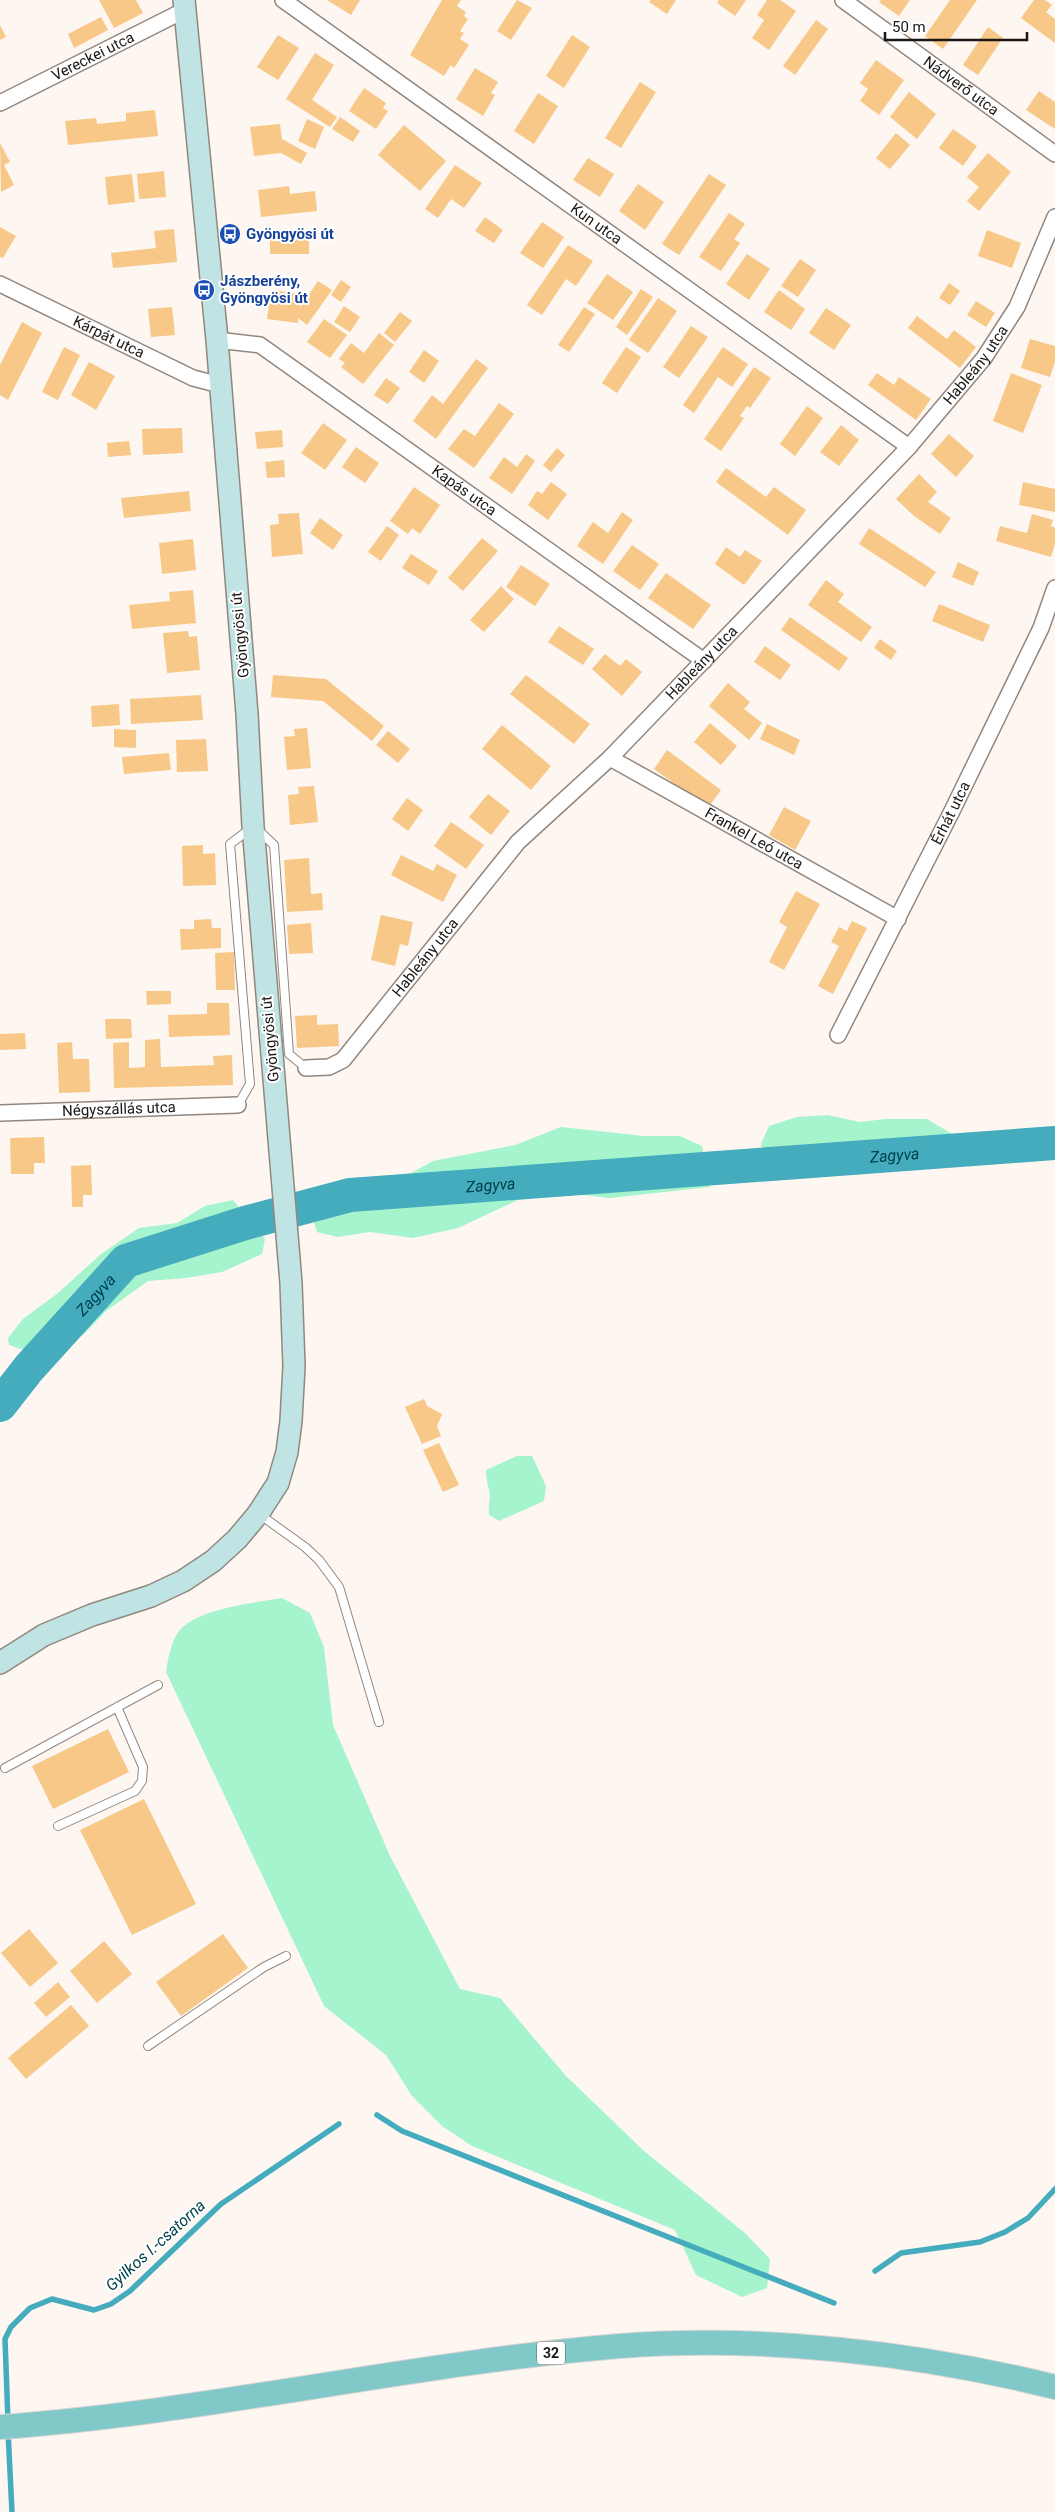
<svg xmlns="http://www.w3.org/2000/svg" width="1055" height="2512" font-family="Roboto,sans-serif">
<rect width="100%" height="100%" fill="#fdf6f1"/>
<path fill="#a6f4cd" d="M828,1115L860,1122L885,1119H927L954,1135L951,1162L766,1176L761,1144L769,1126L797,1117Z
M561,1127L644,1136H680L702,1146L710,1187L610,1198L564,1193L518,1200L458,1228L413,1238L370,1232L338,1237L317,1232L313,1219L338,1186L411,1173L433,1161L515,1145Z
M233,1200L265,1239L262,1254L222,1272L186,1278L148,1281L106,1311L83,1335L27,1351L9,1345L8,1338L23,1319L58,1293L101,1254L139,1228L177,1223L205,1206Z
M517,1456H532L546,1486L544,1501L499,1521L489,1515C488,1508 490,1501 490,1494C488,1485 486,1479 486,1470Z
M282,1598L310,1613L324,1647L333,1725L390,1856L460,1989L500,1998L566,2076L644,2151L746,2234L770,2259L767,2288L742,2297L696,2275L675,2230L472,2146L442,2126L412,2096L386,2055L324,2006L166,1672C168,1658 171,1642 179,1631C198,1608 254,1603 282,1598Z"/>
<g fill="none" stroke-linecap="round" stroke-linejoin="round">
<path stroke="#45acbe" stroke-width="5.5" d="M377,2115L402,2131L834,2303
M875,2271L901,2253L980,2242L1005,2232L1028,2218L1055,2189
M8,2422L5,2339L11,2327L30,2308L52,2299L94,2310L111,2304L130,2291L221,2204L339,2124
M8,2431L12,2512"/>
<path stroke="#45acbe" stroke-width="34" id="s1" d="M0,1405L29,1368L126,1261L245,1223L350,1195L1055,1143"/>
</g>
<path fill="#f8c888" d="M99,0H136L143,13L114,28Z
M327,0H360L351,15Z
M442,0H461L457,6L466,12L464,16L468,19L460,31L464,33L460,39L469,45L454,68L451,65L444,76L410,55Z
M517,0L532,8L511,40L497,31Z
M651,0H676L667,14L649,2Z
M719,0H746L735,16L717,3Z
M767,0H780L796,11L769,50L752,38L764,20L757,15Z
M881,0H910L899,16L879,2Z
M950,0H977L943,49L925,36Z
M1034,0H1045L1052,5L1046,12L1055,19V43L1021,18Z
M101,17L108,30L74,48L68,34Z
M816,20L828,29L795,75L783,66Z
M0,25L6,37L0,40Z
M988,27L1003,38L978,75L963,65Z
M278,35L299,48L278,80L257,67Z
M572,35L590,47L564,88L546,76Z
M315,53L334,65L312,100L337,117L330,127L286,99Z
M876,60L904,80L879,115L860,101L868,89L860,83Z
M475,68L498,82L491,93L495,95L483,116L456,99Z
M640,82L656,92L621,148L605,138Z
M364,88L386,103L383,108L388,111L376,129L349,111Z
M1039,91L1055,102V129L1026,110Z
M909,92L936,114L917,139L890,117Z
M538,93L558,106L534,144L514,131Z
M155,110L158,136L68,145L65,121L96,118L97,124L126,121V113Z
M340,117L360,131L353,142L332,129Z
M307,119L324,127L315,149L298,141Z
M280,124L282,139L307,153L301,164L281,153L254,156L250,127Z
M404,125L446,161L420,191L378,155Z
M953,129L977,146L963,166L939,148Z
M896,133L910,145L890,169L876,158Z
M0,143L10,162L4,165L14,185L1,192Z
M988,153L1011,172L979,211L967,201L979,187L967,177Z
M588,158L614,174L600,197L573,180Z
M455,165L482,183L464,208L451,199L438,218L425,209Z
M164,171L166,197L139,199L137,174Z
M132,174L135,202L108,205L105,177Z
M709,174L726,185L679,255L662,244Z
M638,184L664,202L645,230L619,211Z
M289,186L290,194L315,191L317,211L261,217L258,190Z
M729,213L745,224L734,239L740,243L721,271L699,257Z
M485,217L503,230L494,243L475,231Z
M542,222L564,237L543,268L520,253Z
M0,227L16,236L3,258L0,257Z
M174,229L177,262L113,268L111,253L156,248L154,231Z
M987,230L1021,243L1012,268L978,256Z
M270,235H309V254H270Z
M568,245L593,261L576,286L566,279L542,315L527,305Z
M747,254L770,269L749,300L726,284Z
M800,259L816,270L798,297L781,286Z
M607,274L633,292L613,320L587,303Z
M341,280L351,287L341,302L331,295Z
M318,281L332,290L307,325L298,318V323L267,319L271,290L302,294L300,308Z
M949,283L960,291L950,305L939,298Z
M641,289L653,297L627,335L616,327Z
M779,290L805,309L791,330L764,312Z
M658,298L677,311L648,353L629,340Z
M976,301L995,313L986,327L967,315Z
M344,306L360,317L350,332L334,322Z
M172,307L175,335L151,337L148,309Z
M584,307L595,314L569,352L558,345Z
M826,308L851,325L834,350L809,333Z
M400,312L412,321L395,342L384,333Z
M917,316L947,339L954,330L976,347L960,368L908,328Z
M324,319L347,335L330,358L307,342Z
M22,322L42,333L8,400L0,395V365Z
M691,326L708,337L679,378L663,367Z
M379,333L394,345L363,384L341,367L345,363L339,359L351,343L364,353Z
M1030,339L1055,346V362L1050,377L1021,368Z
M64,347L80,355L58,400L42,392Z
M626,347L641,357L617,393L602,383Z
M723,347L748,364L732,387L718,377L694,413L683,405Z
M424,350L439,361L424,383L409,372Z
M476,359L488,368L436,439L413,421L432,395L443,404Z
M89,362L115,376L96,410L71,395Z
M754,367L771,378L750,408L747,406L740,416L744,418L721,451L704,439Z
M877,373L894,385L899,377L931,399L916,420L868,385Z
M1011,373L1042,385L1023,433L993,421Z
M386,378L400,388L388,404L374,395Z
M499,403L514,414L474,468L448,449L464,429L475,436Z
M807,406L823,418L795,456L780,444Z
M323,423L347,440L325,470L301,453Z
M841,425L859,440L839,466L820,452Z
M182,428L183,453L143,455L142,429Z
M282,430L283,447L257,449L255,432Z
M949,434L974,456L956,477L931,454Z
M129,441L131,455L108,457L107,443Z
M356,447L379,463L365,483L342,467Z
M557,448L565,455L551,472L543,465Z
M526,454L535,461L512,494L489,478L504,457L517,467Z
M284,460L285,477L267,478L265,462Z
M726,468L766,497L774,487L806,510L788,535L716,482Z
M919,474L937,492L928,502L951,518L940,534L914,516L896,499Z
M551,482L567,494L548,520L528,505L537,491L542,494Z
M1023,482L1055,489V512L1019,505Z
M414,487L440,505L420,534L412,528L408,534L390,521Z
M189,491L191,511L124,518L121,498Z
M622,512L633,520L603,564L577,546L593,522L608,533Z
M299,513L303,554L272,557L270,525L279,524L278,514Z
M1032,514L1053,520L1051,526L1055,528V544L1051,557L996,541L1000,526L1027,533Z
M320,518L343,535L333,550L310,533Z
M387,526L399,535L381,561L368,552Z
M869,528L936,572L925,587L859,544Z
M482,538L498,551L463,591L448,578Z
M193,539L196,570L162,574L159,543Z
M632,545L659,564L640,590L613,571Z
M726,547L740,557L745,550L762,561L744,585L715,564Z
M411,554L438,571L429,585L402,568Z
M958,562L979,572L973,586L952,577Z
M521,565L550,584L535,606L506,587Z
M666,573L711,605L693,629L648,598Z
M826,580L844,594L838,602L872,627L861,642L808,605Z
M501,586L514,599L484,632L470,620Z
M193,590L196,623L132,629L129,605L170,601L169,592Z
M939,604L990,625L983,642L932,621Z
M790,617L848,658L839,671L781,630Z
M559,626L594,649L583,665L548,642Z
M188,631L189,637L197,636L200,670L167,673L163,633Z
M880,639L897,651L891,660L874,648Z
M765,646L791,665L780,680L754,662Z
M605,654L620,666L626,659L642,672L622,696L592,669Z
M273,675L326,679L384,726L372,741L323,701L271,697Z
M526,675L590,724L574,744L510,694Z
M728,683L750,702L744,709L762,723L749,740L709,706Z
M201,695L203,720L131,724L130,699Z
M119,704L120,725L92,727L91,706Z
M710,723L737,746L721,765L694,742Z
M767,724L800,740L794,755L760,739Z
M502,725L551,766L531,790L482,749Z
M307,728L311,768L287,770L284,737L295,736L294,729Z
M114,729L136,730V748L114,747Z
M388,731L410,749L398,763L376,745Z
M206,739L208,771L177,772L176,740Z
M667,750L721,790L708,808L654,769Z
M169,753L171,770L124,774L122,757Z
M314,786L318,822L290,825L288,795L299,794L298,787Z
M488,794L510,811L491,835L469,817Z
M407,798L423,810L408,831L392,819Z
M784,807L811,821L795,850L769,835Z
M451,822L484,845L466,869L434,846Z
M203,845V854L215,853L216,885L183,886L182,846Z
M401,855L433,871L437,864L457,875L443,902L391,875Z
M309,858L311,894L322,893L323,910L287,912L284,860Z
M796,891L820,904L784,970L769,962L787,927L779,922Z
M381,915L413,922L408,946L400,944L395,966L371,960Z
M211,919L212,928H221V948L181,950L180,929H194V920Z
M852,921L867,928L833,994L818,986L839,946L831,942L839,927L847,931Z
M311,923L313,953L289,954L287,925Z
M234,952L235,990H216L215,953Z
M146,991H171V1004L147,1005Z
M207,1003H229L230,1035L169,1037L168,1015L207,1014Z
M317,1015V1025L338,1024L339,1046L297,1048L295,1016Z
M105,1019H131L132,1038L106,1039Z
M25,1033L26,1049L0,1050V1034Z
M160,1039L161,1067L214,1065L213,1056L232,1055L233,1085L114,1088L113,1043L129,1042V1068L145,1067V1040Z
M72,1042L73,1059H89L90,1092L59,1093L57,1043Z
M44,1137L45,1163H34V1174H11L10,1138Z
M91,1165L92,1195H83V1207H72L71,1166Z
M424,1399L427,1406L442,1414L437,1426L441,1436L422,1444L405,1407Z
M439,1443L459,1485L443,1492L423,1450Z
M108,1729L129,1772L53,1809L32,1766Z
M144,1799L196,1904L132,1935L80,1830Z
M29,1929L58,1963L30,1987L1,1953Z
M223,1934L248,1968L181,2016L156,1982Z
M104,1941L132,1974L97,2003L70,1971Z
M58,1982L70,1997L46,2017L34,2003Z
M71,2005L89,2026L26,2079L8,2058Z"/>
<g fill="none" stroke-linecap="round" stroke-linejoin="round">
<g stroke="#92877f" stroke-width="10">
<path id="lane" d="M258,830L274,845L289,1054L306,1068
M238,1105L250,1084L230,844L250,829
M259,1514L305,1547L319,1560L339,1587L379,1722
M5,1768L158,1685
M58,1826L135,1791L142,1781L143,1767L117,1707
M148,2046L264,1967L286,1956"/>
</g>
<g stroke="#92877f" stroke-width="18">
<g id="street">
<path id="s2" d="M283,0L909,447"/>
<path id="s3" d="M843,0L1055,154"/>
<path id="s4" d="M0,103L185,10"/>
<path id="s5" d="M0,284L193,378L220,385"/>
<path id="s6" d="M217,340L260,345L704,661"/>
<path id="s7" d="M610,758L898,919"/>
<path id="s8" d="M838,1035L952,811L1041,628L1055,588"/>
<path id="s9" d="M306,1068L329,1067L343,1060L518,842L610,758L909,447L984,358L1017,307L1055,217"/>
<path id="s10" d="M0,1113L238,1105"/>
</g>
</g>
<g stroke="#92877f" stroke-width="24">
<path id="secondary" d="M0,1663L44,1635L92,1615L151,1596L183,1581L213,1561L237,1539L258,1514L278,1483L287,1452L291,1421L294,1366L291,1283L253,826L247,714L217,340L184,0"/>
</g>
<g stroke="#d6d5d5" stroke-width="26">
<path id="primary" d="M0,2427C208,2412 412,2363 620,2346C761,2335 918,2353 1055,2387"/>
</g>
<use href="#lane" stroke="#fff" stroke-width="8"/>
<use href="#street" stroke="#fff" stroke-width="15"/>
<use href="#secondary" stroke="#bfe4e3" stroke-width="21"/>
<use href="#primary" stroke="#80c9c8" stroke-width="24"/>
</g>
<defs>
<g id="bus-disc" transform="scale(1.125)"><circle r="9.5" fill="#1a4fb4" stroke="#fff"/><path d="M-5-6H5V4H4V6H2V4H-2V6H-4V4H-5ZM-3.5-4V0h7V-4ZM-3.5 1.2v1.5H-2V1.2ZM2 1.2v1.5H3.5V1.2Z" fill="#fff"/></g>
</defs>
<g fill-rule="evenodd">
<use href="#bus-disc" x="230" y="234"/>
<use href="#bus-disc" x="204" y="290"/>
</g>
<g text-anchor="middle" stroke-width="4" stroke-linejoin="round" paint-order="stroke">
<rect fill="#fff" stroke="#5f5d5a" stroke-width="1" x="537" y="2341.5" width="28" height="23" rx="4"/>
<g font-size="14" font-weight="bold" fill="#1b1714">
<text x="551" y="2358">32</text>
</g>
<g font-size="15" fill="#1b1714" stroke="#fff">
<text dy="5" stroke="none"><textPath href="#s4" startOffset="104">Vereckei utca</textPath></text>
<text dy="5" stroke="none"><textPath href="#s3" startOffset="146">Nádverő utca</textPath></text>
<text dy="5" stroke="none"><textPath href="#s2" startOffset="385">Kun utca</textPath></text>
<text dy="5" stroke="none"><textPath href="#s5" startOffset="121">Kárpát utca</textPath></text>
<text dy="5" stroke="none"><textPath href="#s9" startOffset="980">Hableány utca</textPath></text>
<text dy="5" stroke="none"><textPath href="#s6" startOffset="294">Kapás utca</textPath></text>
<text transform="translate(240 635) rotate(-95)" y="5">Gyöngyösi út</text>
<text dy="5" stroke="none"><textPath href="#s9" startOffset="575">Hableány utca</textPath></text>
<text dy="5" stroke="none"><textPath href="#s8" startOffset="249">Érhát utca</textPath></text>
<text dy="5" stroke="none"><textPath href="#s7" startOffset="165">Frankel Leó utca</textPath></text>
<text dy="5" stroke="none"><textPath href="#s9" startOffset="170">Hableány utca</textPath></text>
<text transform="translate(270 1039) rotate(-95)" y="5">Gyöngyösi út</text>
<text dy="5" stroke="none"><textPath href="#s10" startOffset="119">Négyszállás utca</textPath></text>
</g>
<g font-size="15" font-weight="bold" fill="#164399" stroke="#fff" text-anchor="start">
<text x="246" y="239">Gyöngyösi út</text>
<text x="220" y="286">Jászberény,<tspan x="220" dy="17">Gyöngyösi út</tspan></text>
</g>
<g font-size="16" font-style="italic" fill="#00414a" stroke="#fff">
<text dy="6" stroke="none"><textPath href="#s1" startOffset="971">Zagyva</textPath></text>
<text dy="6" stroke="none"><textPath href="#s1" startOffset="566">Zagyva</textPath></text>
<text dy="6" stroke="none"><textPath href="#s1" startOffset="146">Zagyva</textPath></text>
<text transform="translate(155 2245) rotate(-42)" y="6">Gyilkos I.-csatorna</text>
</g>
</g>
<path d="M885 32v8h142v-8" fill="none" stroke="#1b1714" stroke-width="2.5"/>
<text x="892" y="32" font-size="15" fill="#1b1714" stroke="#ffffff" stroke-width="4" paint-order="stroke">50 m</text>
</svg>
